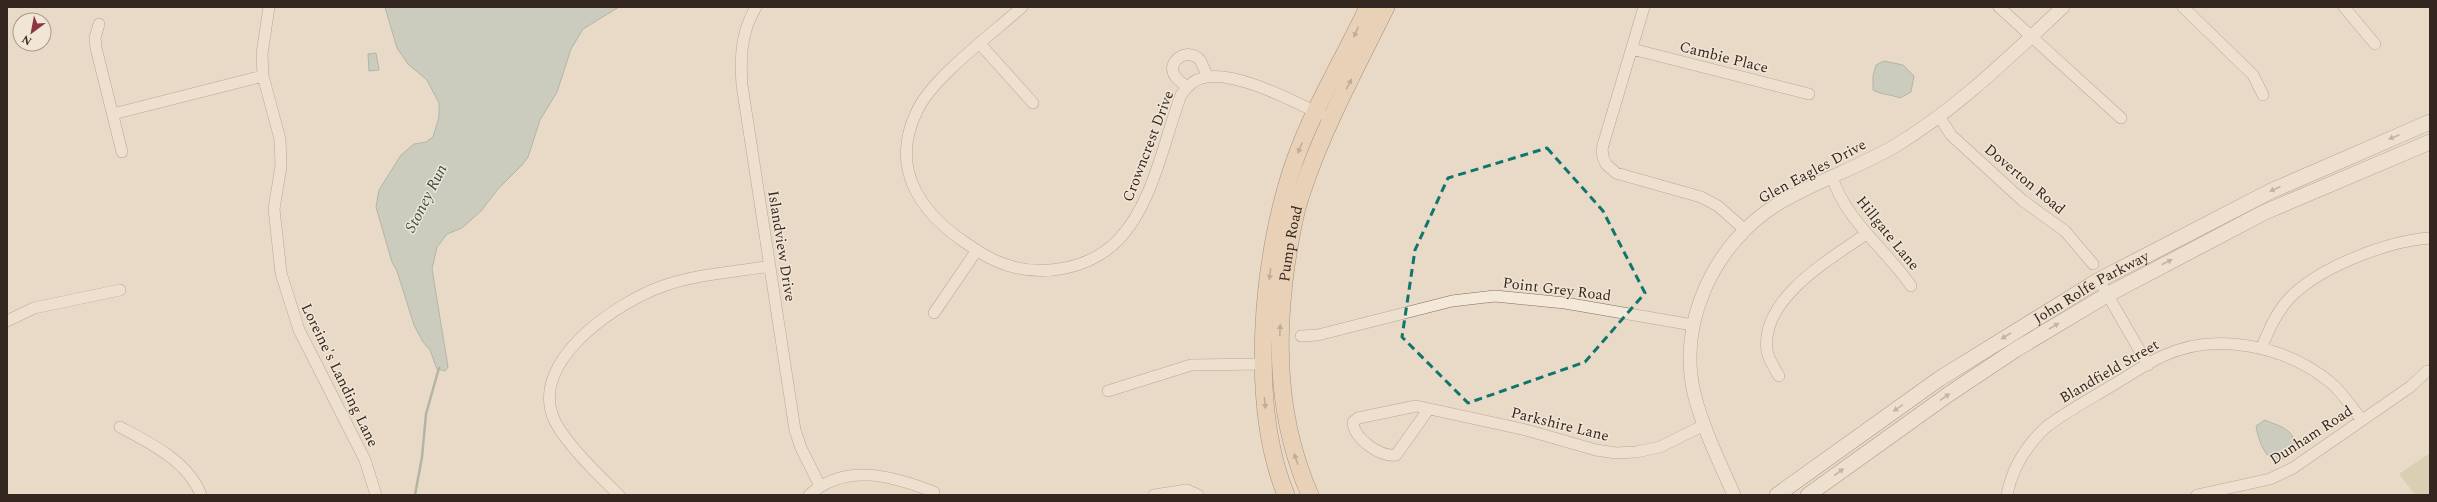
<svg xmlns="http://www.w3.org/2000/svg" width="2437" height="502" font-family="Spectral,serif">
<rect width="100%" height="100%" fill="#e9d9c7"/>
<path fill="#c5c49c" d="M2430,453V495H2415L2399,474Z"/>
<path fill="#a7bdb3" stroke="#6f8a7f" d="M385,7H619L583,29L571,49L557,92L540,120L528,157L522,165L498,189L481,211L462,228L447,234L437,247L432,269L448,367L445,371L437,369L430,350L423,342L414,325L397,271L392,262L376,207L379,190L401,155L414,144L426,142L433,137L439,117V103L427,80L408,64L397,48Z
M376,53L379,70L369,71L368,54Z
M1884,61L1903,65L1914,76L1911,92L1900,98C1890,94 1882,95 1873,90V76L1876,65Z
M2265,420C2273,424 2284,426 2290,433C2302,446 2288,460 2274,461C2263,454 2258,438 2256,426Z"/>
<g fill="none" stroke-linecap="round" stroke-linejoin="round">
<path stroke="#6f8a7f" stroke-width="2.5" d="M415,495L422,457L426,414L439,368"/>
<g stroke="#826c5e" stroke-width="12">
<path id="minor" d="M269,7L262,54L263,76L280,139L281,166L274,209L281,273L299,330L365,460L376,495
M756,7C741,32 740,57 742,85L795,430L801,448L820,486
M1022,7C993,33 932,78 917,111C890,166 918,210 963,241C976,250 989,259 1004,264C1042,278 1091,269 1119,239C1153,204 1164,140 1181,95C1186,88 1193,80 1202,78C1233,69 1293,101 1320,114
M1644,7L1606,135L1602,149L1603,157L1606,164L1616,173L1701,197L1718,206L1745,230
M1999,7L2121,118
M2183,7L2253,75L2263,95
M2344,7L2375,44
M99,24L95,38L96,48L122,152
M980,44L1033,103
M1632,49L1809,94
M1187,87C1183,84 1178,80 1175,76C1165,62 1188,46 1200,60C1203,65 1205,72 1208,77
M113,114L263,76
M1939,116L1951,135L2022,200L2065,231L2093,264
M1832,177C1846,221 1886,249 1911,286
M2099,280L2148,365
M934,313L977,250
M7,321L34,308L120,290
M1301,336L1318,335L1452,301L1495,296L1565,303L1693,325
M2261,349C2268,332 2275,315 2287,301C2316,268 2387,241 2430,238
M1779,376C1774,368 1769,360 1767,351C1760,298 1831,259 1866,234
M1108,391L1191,365L1262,364
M1428,410L1396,455C1380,457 1354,439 1353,422L1358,418L1416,406L1526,430L1596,450L1616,453L1636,452L1660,447L1704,425
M120,427C150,443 188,461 201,495
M619,495C600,477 562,440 553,417C531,359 618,302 663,286C697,274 735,272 770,266
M809,495C846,462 893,476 934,492
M1154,495L1187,490L1198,495
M2007,495C2012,468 2026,446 2046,427C2067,411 2090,399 2113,385C2129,376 2145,364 2163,356C2216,331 2287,346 2331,383C2343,393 2352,408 2362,420
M2197,495L2270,479L2293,468L2410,387L2427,371"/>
</g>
<g stroke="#826c5e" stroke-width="14">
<path id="tertiary" d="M1734,495C1720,463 1704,431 1695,397C1676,324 1714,244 1776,205C1814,182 1857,168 1895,146C1958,108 2009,57 2063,7"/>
</g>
<g stroke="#644d41" stroke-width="16">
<g id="secondary">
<path id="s1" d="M1777,495L1939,379L2099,280L2271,191L2430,122"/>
<path d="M1808,495L1949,394L2015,350L2107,295L2265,212L2430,142"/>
</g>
</g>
<g stroke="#503c32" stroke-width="18">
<g id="primary">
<path d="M1286,495C1248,402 1262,253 1295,160C1314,107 1344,58 1368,7"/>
<path id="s2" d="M1310,495C1278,422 1275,345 1286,266C1290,242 1293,218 1301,195C1322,130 1356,68 1386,7"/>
</g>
</g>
<use href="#minor" stroke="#f4e8d9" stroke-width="11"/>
<use href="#tertiary" stroke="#f4e8d9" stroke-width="13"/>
<use href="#secondary" stroke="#f4e8d9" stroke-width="15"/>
<use href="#primary" stroke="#e7c8a3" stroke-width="17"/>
</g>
<defs><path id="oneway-solid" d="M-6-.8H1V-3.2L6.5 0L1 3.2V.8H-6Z"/></defs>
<g fill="#8e7862">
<use href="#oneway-solid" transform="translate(1356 32) rotate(113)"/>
<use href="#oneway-solid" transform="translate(1349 84) rotate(-64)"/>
<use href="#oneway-solid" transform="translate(1300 148) rotate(113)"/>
<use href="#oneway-solid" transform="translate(1270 274) rotate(97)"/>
<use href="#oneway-solid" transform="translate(1280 330) rotate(-88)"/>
<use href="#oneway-solid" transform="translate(1265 403) rotate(84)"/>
<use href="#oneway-solid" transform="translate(1296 459) rotate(-109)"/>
</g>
<g fill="#94887c">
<use href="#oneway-solid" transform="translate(2394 137) rotate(157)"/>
<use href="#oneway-solid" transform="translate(2275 189) rotate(155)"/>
<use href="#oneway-solid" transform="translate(2167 262) rotate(-27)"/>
<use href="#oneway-solid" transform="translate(2054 326) rotate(-31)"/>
<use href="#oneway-solid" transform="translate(2006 336) rotate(148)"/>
<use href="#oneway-solid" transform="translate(1945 397) rotate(-34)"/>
<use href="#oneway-solid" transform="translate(1898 408) rotate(145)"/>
<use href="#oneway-solid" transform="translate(1839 472) rotate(-36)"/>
</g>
<path d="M0 0H2437V502H0ZM1547,148L1603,211L1645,293L1585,362L1468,403L1402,337L1415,250L1448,178Z" fill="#e9d9c7" fill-opacity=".55" fill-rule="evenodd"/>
<path fill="none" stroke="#0f766e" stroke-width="3" stroke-dasharray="8 5" stroke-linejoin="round" d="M1547,148L1603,211L1645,293L1585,362L1468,403L1402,337L1415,250L1448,178Z"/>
<g text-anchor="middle" stroke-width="3" stroke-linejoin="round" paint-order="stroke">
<g font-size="15" fill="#342720" stroke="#f1e5d5">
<text transform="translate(1724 57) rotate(14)" y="5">Cambie Place</text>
<text transform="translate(1148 146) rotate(-69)" y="5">Crowncrest Drive</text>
<text transform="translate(1812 171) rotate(-28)" y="5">Glen Eagles Drive</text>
<text transform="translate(2025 179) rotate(40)" y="5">Doverton Road</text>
<text transform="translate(1888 233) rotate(51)" y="5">Hillgate Lane</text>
<text dy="5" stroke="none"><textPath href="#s2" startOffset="256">Pump Road</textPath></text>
<text transform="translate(782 246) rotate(81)" y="5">Islandview Drive</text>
<text dy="5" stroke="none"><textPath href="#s1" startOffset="377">John Rolfe Parkway</textPath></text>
<text transform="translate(1557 289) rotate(7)" y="5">Point Grey Road</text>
<text transform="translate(2109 371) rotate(-30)" y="5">Blandfield Street</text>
<text transform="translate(340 375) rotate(64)" y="5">Loreine's Landing Lane</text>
<text transform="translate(1560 424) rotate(14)" y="5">Parkshire Lane</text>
<text transform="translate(2311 435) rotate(-33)" y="5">Dunham Road</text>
</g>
<g font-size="16" font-style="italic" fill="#31524b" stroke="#f1e5d5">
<text transform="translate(425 198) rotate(-63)" y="6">Stoney Run</text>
</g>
</g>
<rect width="2437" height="502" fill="none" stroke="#342720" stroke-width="16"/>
<g transform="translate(32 32) rotate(212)"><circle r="19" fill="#f1e5d5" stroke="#a5998d"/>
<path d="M0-3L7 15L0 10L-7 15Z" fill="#8a3643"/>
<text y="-6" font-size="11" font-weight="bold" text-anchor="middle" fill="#342720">N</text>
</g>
</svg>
